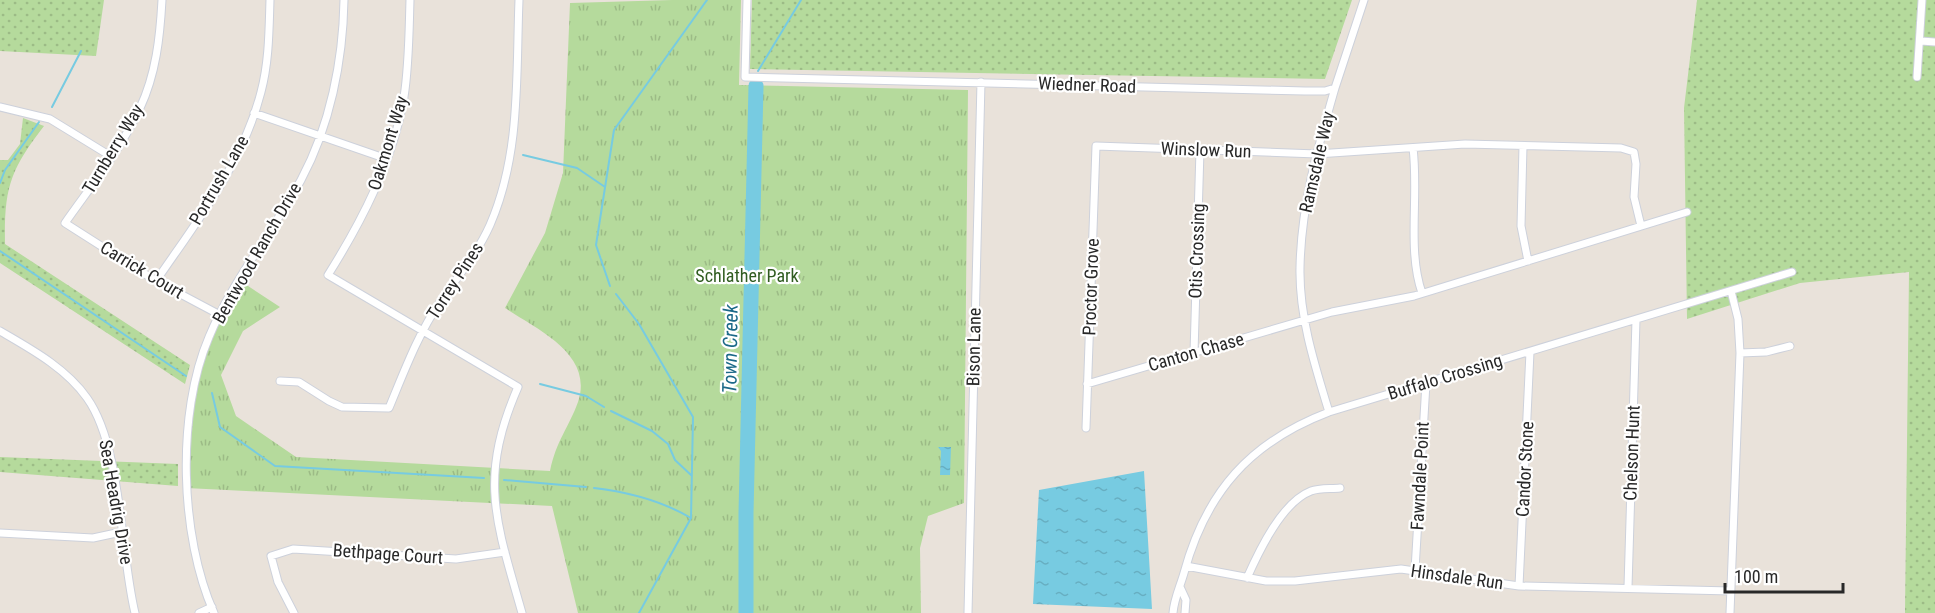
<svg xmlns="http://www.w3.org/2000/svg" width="1935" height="613" font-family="'Roboto Condensed',sans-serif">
<defs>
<pattern id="grass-dots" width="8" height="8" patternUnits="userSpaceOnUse" patternTransform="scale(1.5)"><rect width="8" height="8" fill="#b5da9c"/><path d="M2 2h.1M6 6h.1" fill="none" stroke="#9cbb86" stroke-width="1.8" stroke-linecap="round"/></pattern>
<pattern id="park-tufts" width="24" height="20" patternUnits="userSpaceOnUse" patternTransform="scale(1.5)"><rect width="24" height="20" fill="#b5da9c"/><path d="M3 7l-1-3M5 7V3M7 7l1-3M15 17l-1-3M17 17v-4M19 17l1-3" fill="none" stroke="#9cbb86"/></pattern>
<pattern id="water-ripples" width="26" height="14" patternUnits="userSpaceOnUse" patternTransform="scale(1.5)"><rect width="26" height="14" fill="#77cbe1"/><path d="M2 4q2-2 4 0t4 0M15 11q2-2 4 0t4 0" fill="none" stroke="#67aec1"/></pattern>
</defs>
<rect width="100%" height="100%" fill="#e9e2da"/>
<path fill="url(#grass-dots)" d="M0,0H104L96,56L0,51Z
M752,0H1352L1325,79L750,69Z
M1697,0H1935V613H1905L1909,272L1800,283L1687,319L1684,108Z
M23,118L44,126C10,170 4,188 5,244L190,365L185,384L0,263V160H8L20,144Z
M0,457L178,464V486L0,472Z"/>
<path fill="url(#park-tufts)" d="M672,0H741L739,85L968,90L964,503L928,516L920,548L921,613H578L552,506L186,488L193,389L208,338L239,280L280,307L243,331L221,375L236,416L296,457L550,471C556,441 569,427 578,402C594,354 538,330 505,308L545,233L563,173L570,3Z"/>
<path fill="url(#water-ripples)" d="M938,447H951L950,475H940L941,451Z
M1144,471L1152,609L1033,604L1039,490Z"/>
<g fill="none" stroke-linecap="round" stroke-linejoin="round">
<path stroke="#77cbe1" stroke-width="2" d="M758,71L801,0
M52,107L81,51
M523,155L577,168L605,187
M0,183L5,170L39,122
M0,251L186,376
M610,286L596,245L614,130L707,0
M616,294L639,324L693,417L691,518L639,613
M540,384L586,396L604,407
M212,393L220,427L275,466L484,478
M611,411L652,431L668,444L675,460L691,475
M504,480L586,487
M594,488C628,492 662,501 691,518"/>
<path stroke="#77cbe1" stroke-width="15" d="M746,613V513L756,86"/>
<g stroke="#cdd1db" stroke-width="9">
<path id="street" d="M162,0C160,37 156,74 140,108C121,149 91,186 65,223L156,281L220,315
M410,0C409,32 409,65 404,97C393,161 362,221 328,275L518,387C478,479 496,521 522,613
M747,0L745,77L1305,91H1325L1335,88L1364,0
M1921,41L1935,42
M1917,77L1922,0
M0,107L50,119L112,157
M254,113L387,159
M1523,146L1521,226L1528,261
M1413,148C1419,196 1407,250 1422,293
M156,281C197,221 243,163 261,92C269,62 269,31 270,0
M0,331C31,349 66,368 87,398C122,447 120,552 135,613
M1194,353L1200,150
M1740,353L1766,352L1790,346
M280,381L299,382L329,401L342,407L389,408C404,372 418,334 440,302C458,276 477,254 490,225C521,154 516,75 519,0
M1087,384L1332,312L1414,296L1687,212
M1329,412C1315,366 1299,317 1300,268C1301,205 1318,147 1335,88
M1086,428L1096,146L1317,154L1465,144L1621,148L1634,152L1636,164L1634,197L1641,226
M0,533L93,538L121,532
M1186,566L1266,581H1295L1401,569L1519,586L1731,591
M1415,570L1426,383
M1247,578C1259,551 1282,502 1311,491C1319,488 1331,489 1340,488
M1519,586L1530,352
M1180,587L1186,600L1185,613
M1628,587L1636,320
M199,613L212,607
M214,613C180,537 176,414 209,337C232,281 272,233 301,180C330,126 343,61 344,0
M294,613L278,582L271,556L293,549L456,559L505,552
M968,613L981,82
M1173,613C1174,599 1180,587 1184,573C1206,492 1250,442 1329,412L1792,272
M1730,613L1740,353L1738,319L1731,291"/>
</g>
<use href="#street" stroke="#fff" stroke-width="7"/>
</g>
<g text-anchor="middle" stroke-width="4.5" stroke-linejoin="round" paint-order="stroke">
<g font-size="18" fill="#282828" stroke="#fff">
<text transform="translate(1087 85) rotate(2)" y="6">Wiedner Road</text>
<text transform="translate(388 143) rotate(-73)" y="6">Oakmont Way</text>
<text transform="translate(113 149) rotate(-59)" y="6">Turnberry Way</text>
<text transform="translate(1206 150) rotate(2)" y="6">Winslow Run</text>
<text transform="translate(1317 162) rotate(-77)" y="6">Ramsdale Way</text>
<text transform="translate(219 180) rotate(-60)" y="6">Portrush Lane</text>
<text transform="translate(1197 251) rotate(-88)" y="6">Otis Crossing</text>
<text transform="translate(257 253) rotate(-60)" y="6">Bentwood Ranch Drive</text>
<text transform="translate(142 270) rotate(31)" y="6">Carrick Court</text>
<text transform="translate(455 281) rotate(-57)" y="6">Torrey Pines</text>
<text transform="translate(1091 287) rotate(-88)" y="6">Proctor Grove</text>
<text transform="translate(974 347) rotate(-89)" y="6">Bison Lane</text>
<text transform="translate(1196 352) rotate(-16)" y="6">Canton Chase</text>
<text transform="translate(1445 377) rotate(-17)" y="6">Buffalo Crossing</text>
<text transform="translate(1632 453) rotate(-88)" y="6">Chelson Hunt</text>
<text transform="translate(1525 469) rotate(-87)" y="6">Candor Stone</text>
<text transform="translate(1420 476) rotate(-87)" y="6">Fawndale Point</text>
<text transform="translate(116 502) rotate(80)" y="6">Sea Headrig Drive</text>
<text transform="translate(388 554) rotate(4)" y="6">Bethpage Court</text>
<text transform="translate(1457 577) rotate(8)" y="6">Hinsdale Run</text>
</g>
<g font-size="18" fill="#305c20" stroke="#fff">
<text x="747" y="282">Schlather Park</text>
</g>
<g font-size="20" font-style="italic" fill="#1b6988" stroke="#fff">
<text transform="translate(730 349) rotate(-89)" y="7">Town Creek</text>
</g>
</g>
<path d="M1725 583v9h118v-9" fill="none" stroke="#282828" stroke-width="3"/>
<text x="1734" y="583" font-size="18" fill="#282828" stroke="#ffffff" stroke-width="4.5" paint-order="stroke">100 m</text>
</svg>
